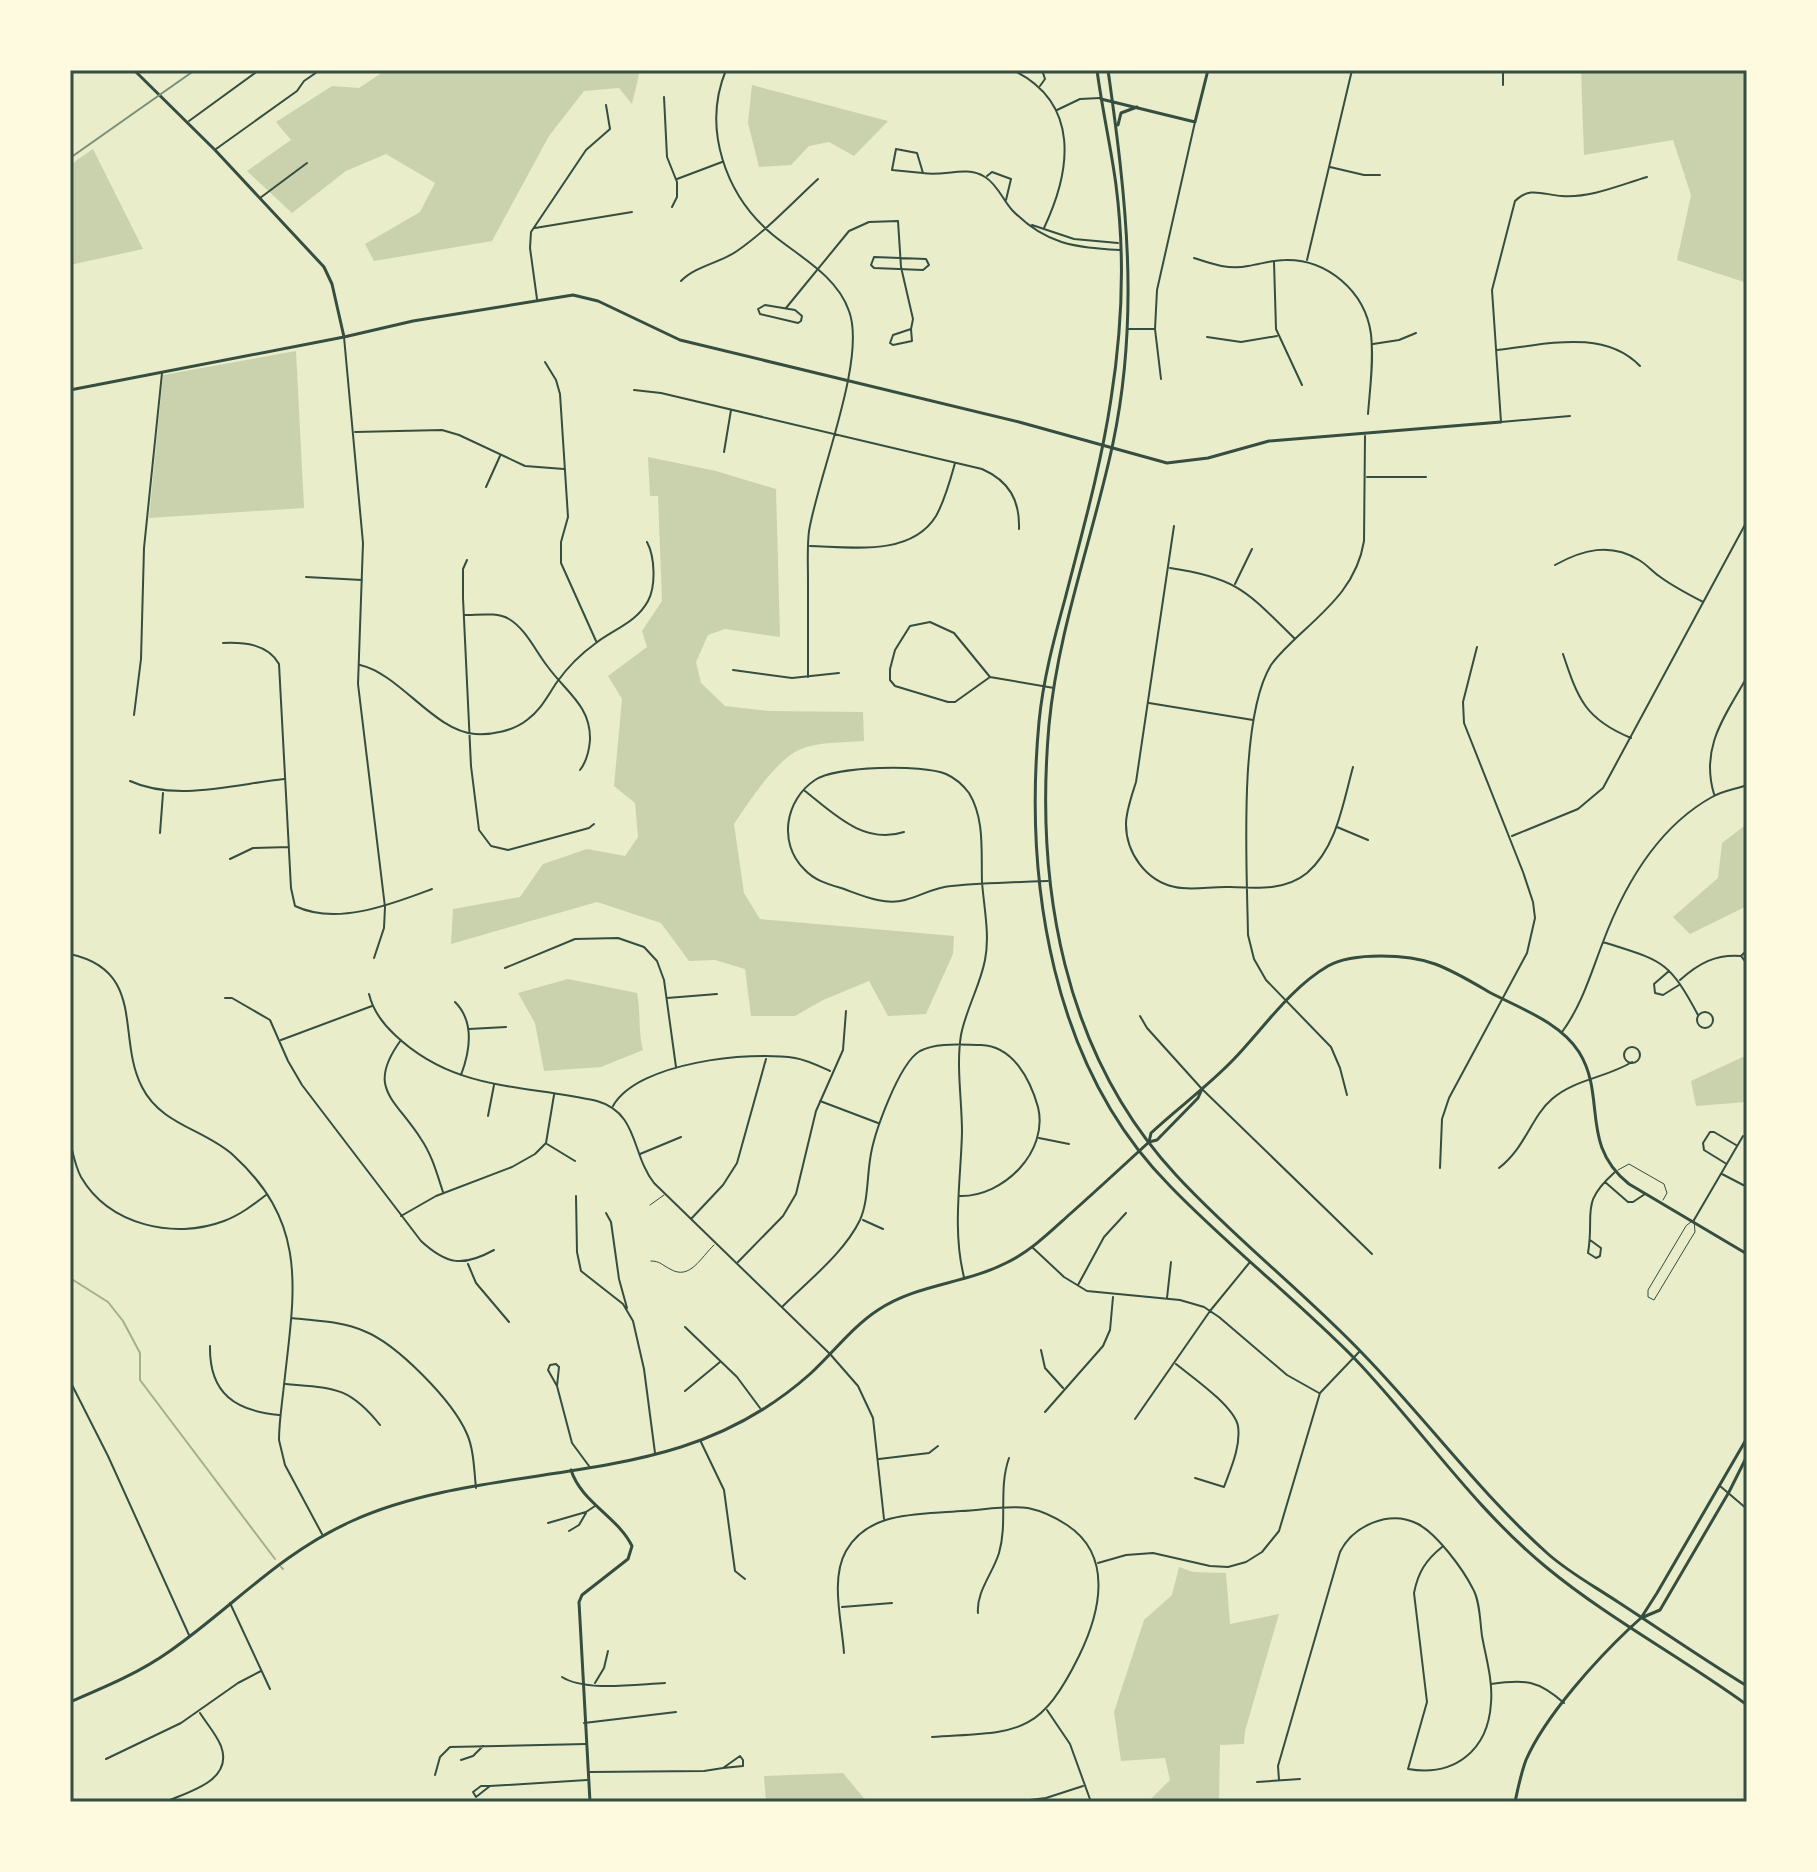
<svg xmlns="http://www.w3.org/2000/svg" width="1817" height="1872" font-family="Ubuntu,sans-serif">
<rect width="100%" height="100%" fill="#e9edc9"/>
<path fill="#cad2ad" d="M380,70H640L632,104L619,88L584,91L549,136L492,241L374,261L365,244L420,212L435,183L386,154L346,171L292,213L247,171L291,140L276,122L332,86L359,88L380,74Z
M1581,70H1747V283L1677,260L1691,195L1673,140L1584,155Z
M752,85L888,121L854,156L829,142L809,146L791,165L759,167L748,123Z
M93,149L143,249L70,265V165Z
M296,351L304,508L149,518L163,375Z
M648,457L716,471L776,489L780,637L725,629L708,635L696,662L701,683L725,706L769,711L863,712L864,741C843,743 814,741 795,752C772,766 749,802 734,824L744,893L760,919L954,936L953,954L926,1014L888,1016L869,981L823,1000L795,1016H751L745,969L715,960L689,961L661,923L597,902L451,944L453,909L520,897L543,864L587,849L625,856L638,837L635,803L614,786L622,699L608,676L647,647L642,631L662,601L658,496H650Z
M1747,824V906L1690,934L1673,917L1718,878L1722,843Z
M568,979L637,993C641,1012 638,1033 643,1050L601,1067L544,1071L535,1023L518,993Z
M1747,1055V1102L1696,1106L1691,1081Z
M1179,1567L1193,1572L1226,1573L1230,1624L1279,1614L1245,1731L1244,1744L1220,1745L1219,1802H1148L1170,1780L1165,1758L1121,1761L1114,1712L1144,1620L1172,1595Z
M843,1773L867,1802H766L764,1776Z"/>
<g fill="none" stroke-linecap="round" stroke-linejoin="round">
<path stroke="#a3b18a" stroke-width="2" d="M70,1278L108,1302L123,1321L140,1353V1380L275,1559
M281,1567L283,1569"/>
<path stroke="#344e41" stroke-width="1" d="M1618,1170L1629,1164L1664,1184L1667,1193L1663,1200
M650,1205L664,1195
M1694,1220L1695,1232L1690,1240L1654,1300L1648,1297V1290L1686,1226Z
M651,1261C660,1261 662,1265 670,1269C690,1281 701,1257 714,1245"/>
<path stroke="#344e41" stroke-width="2" d="M726,70C702,128 725,195 773,235C800,257 837,276 849,311C867,359 818,476 809,531C807,547 808,564 808,580C808,612 808,645 808,677
M1013,70C1081,103 1071,171 1044,228
M1503,70V85
M1040,86L1045,79L1042,70
M664,97L667,157L677,182V197L672,207
M1057,110L1080,99L1100,98
M189,121L259,70
M216,149L297,91L304,81L320,70
M896,149L917,153L923,173L892,170Z
M1330,167L1364,175H1380
M923,173C944,177 966,165 985,177C997,184 1003,200 1012,210C1046,245 1074,247 1120,250
M987,176L992,172L1011,179L1006,200
M677,179L722,162
M260,198L307,163
M1032,225L1074,239L1118,243
M535,228L632,212
M874,257L926,259L929,265L923,270L874,268L871,265Z
M1194,258C1212,264 1229,270 1248,266C1261,264 1272,260 1285,260C1327,259 1365,291 1371,334C1374,360 1370,388 1368,414
M1307,260L1352,70
M1274,262L1276,329L1302,385
M681,281C695,266 720,263 737,251C766,231 792,203 818,179
M537,299L530,248L531,232L586,150L610,129L606,105
M765,305L795,310L802,316L801,321L798,323L760,314L758,309Z
M786,308L849,231L869,222L898,221L901,267L913,319L911,329
M911,329L912,341L893,345L890,343L893,335Z
M1128,329H1154
M344,337L363,543L358,684L385,907L384,928L374,958
M1207,337L1241,342L1277,336
M1373,344L1399,340L1416,333
M1497,350C1545,345 1603,328 1640,366
M545,362L556,380L560,394L568,517L561,542V563L596,641
M1161,379L1155,329L1157,290L1195,122
M634,390L661,393L982,469C1009,481 1020,500 1019,529
M1570,416L1501,422L1492,290L1515,201C1529,186 1544,195 1562,196C1591,198 1620,185 1647,177
M355,432L442,430L459,435L525,466L564,469
M724,452L731,410
M1367,477H1426
M486,487L500,456
M1174,526L1136,782C1132,795 1126,811 1126,824C1126,853 1146,881 1175,887C1192,891 1212,886 1230,887C1256,888 1285,891 1307,873C1337,847 1343,803 1353,767
M810,546C850,547 911,557 936,516C945,500 950,481 955,463
M467,560L463,569V598L471,766L479,830L491,846L508,850L589,828L594,824
M1555,565C1582,550 1610,542 1639,560C1646,564 1652,571 1659,576C1672,586 1688,594 1703,602
M1170,568C1239,578 1248,593 1295,639
M306,577L362,580
M1235,584L1252,549
M465,615C479,615 497,612 509,619C526,629 536,652 548,667C566,692 591,706 590,740C589,752 587,761 580,770
M223,643C244,642 268,644 279,664L291,888L295,906C337,926 392,904 432,889
M1563,654C1578,699 1585,719 1631,738
M360,665C400,674 434,731 475,734C492,735 513,731 527,720C541,710 548,695 557,682C567,668 582,653 596,643C614,629 636,623 648,601C656,586 655,557 647,542
M733,670L792,678L839,673
M990,677L955,702H948L895,686L890,680V669L895,650L910,626L930,622L954,633L990,677L1054,688
M1149,703L1253,720
M134,715L141,659L144,548L162,373
M130,781C175,802 236,784 284,779
M805,791C834,814 864,845 904,832
M1714,794C1700,747 1725,716 1747,677
M1337,827L1368,840
M160,833L163,793
M1512,836L1578,809L1603,788L1747,521
M230,859L253,848L289,847
M1603,942C1662,961 1668,959 1698,1015
M1747,950L1741,956L1747,964
M70,954C147,971 116,1037 142,1087C161,1125 204,1129 233,1155C310,1225 294,1292 284,1385C282,1404 279,1422 279,1440L285,1465L322,1534
M505,968L575,939L618,938L644,947L657,961L664,980L676,1067
M1669,971L1654,984L1655,993L1663,995L1679,985
M1680,980C1699,963 1716,954 1741,956
M369,994C373,1011 382,1023 395,1035C455,1092 523,1084 597,1101C639,1113 631,1154 654,1183L830,1354L858,1386L873,1418L884,1519
M225,998H232L270,1020L288,1061L302,1085L421,1241C447,1265 463,1267 494,1250
M667,998L717,994
M455,1002C475,1022 470,1051 461,1075
M1697 1020a8 8 0 1 1 16 0a8 8 0 1 1-16 0Z
M1140,1016L1147,1028L1202,1089L1372,1254
M469,1029L506,1027
M1562,1032C1582,1005 1591,973 1603,942C1624,886 1658,827 1712,797C1722,791 1736,789 1747,785
M281,1040L372,1006
M401,1040C365,1089 396,1099 421,1139C432,1155 437,1174 443,1192
M1624 1055a8 8 0 1 1 16 0a8 8 0 1 1-16 0Z
M1347,1095L1340,1068L1331,1047L1266,980L1254,959L1248,935C1247,869 1238,719 1271,665C1278,655 1288,646 1296,638C1327,609 1357,585 1364,541L1365,436
M820,1101L878,1123
M613,1106C638,1062 749,1051 795,1058C807,1060 819,1066 830,1071
M488,1116L494,1085
M1039,1138L1069,1144
M70,1141C73,1153 75,1166 81,1177C109,1225 174,1240 224,1221C240,1215 253,1205 266,1195
M547,1144L575,1161
M640,1154L681,1137
M1725,1163L1704,1150L1703,1143L1710,1132H1714L1736,1145
M1440,1168L1442,1119L1449,1098L1527,953L1535,918L1533,902L1523,872L1464,723L1463,702L1477,647
M1499,1168C1526,1147 1531,1117 1552,1099C1575,1079 1606,1078 1632,1062
M1722,1174L1747,1187
M1605,1182L1628,1202H1633L1645,1194
M576,1196L577,1252L581,1271L623,1304L633,1321L644,1369L655,1453
M606,1213L611,1222L619,1279L627,1308
M401,1216L436,1196L512,1167L535,1154L546,1143L554,1095
M691,1219L723,1185L737,1163L766,1059
M863,1220L883,1229
M1694,1220L1743,1136
M1590,1240L1601,1248L1600,1256L1596,1258L1588,1253C1595,1212 1579,1204 1615,1172
M1032,1247L1064,1277L1087,1291L1180,1300L1204,1307L1219,1317L1287,1375L1319,1393
M738,1262L783,1216L796,1194L816,1111L843,1050L846,1011
M468,1264L476,1283L509,1322
M964,1277C952,1230 961,1179 962,1132C962,1101 956,1066 961,1035C966,1009 980,986 985,960C990,935 984,908 982,882C981,853 985,819 969,793C963,785 955,778 946,774C922,764 836,766 815,780C785,800 778,843 804,869C814,880 827,884 841,888C861,895 884,906 905,900C921,896 935,887 951,886C984,883 1016,882 1048,881
M1078,1285L1104,1237L1126,1213
M1167,1298L1171,1262
M783,1306C809,1280 844,1253 860,1220C868,1202 867,1179 870,1160C873,1135 899,1063 920,1051C937,1042 963,1045 981,1045C1013,1046 1030,1079 1038,1107C1049,1152 1003,1197 960,1196
M292,1318C316,1321 342,1321 364,1331C397,1344 453,1401 467,1434C474,1450 474,1470 476,1488
M685,1327L737,1377L760,1408
M210,1346C209,1394 236,1411 279,1415
M1041,1350L1045,1368L1063,1388
M556,1364L559,1367L557,1386L548,1370L550,1365Z
M1176,1364C1192,1377 1234,1406 1238,1426C1241,1446 1231,1468 1224,1487L1195,1478
M70,1381L108,1456L189,1635
M286,1384C333,1388 349,1386 380,1425
M557,1386L572,1443L589,1466
M685,1391L720,1362
M1045,1412L1103,1346L1110,1330L1113,1297
M1135,1419L1210,1311L1250,1262
M700,1440L724,1490L735,1571L745,1579
M879,1459L929,1453L938,1446
M1720,1486L1747,1509
M548,1523L586,1512L595,1506
M569,1531L579,1525L586,1513
M1098,1563L1126,1555L1153,1553L1210,1566L1228,1567L1246,1562L1262,1552L1279,1531L1320,1393L1360,1351
M230,1603L270,1689
M842,1607L892,1603
M978,1613C976,1592 993,1573 999,1553C1008,1522 998,1489 1009,1458
M844,1653C842,1622 830,1579 846,1551C869,1510 920,1515 961,1511C983,1510 1006,1505 1028,1508C1042,1511 1055,1517 1067,1525C1114,1556 1100,1613 1079,1656C1038,1739 1016,1731 932,1737
M562,1677C585,1692 638,1684 665,1683
M595,1683L604,1668L608,1651
M1491,1684C1525,1679 1538,1680 1564,1703
M1047,1710L1070,1744L1091,1802
M584,1723L676,1712
M740,1756L743,1760V1766L723,1768Z
M106,1759L181,1723L238,1683L261,1671
M461,1760L473,1756L483,1746
M589,1772L704,1771L723,1768
M435,1775L440,1757L450,1747L586,1744
M1279,1780L1278,1766L1340,1552C1353,1526 1389,1509 1418,1524C1437,1534 1463,1569 1473,1589C1480,1601 1480,1622 1482,1636C1486,1658 1493,1681 1491,1703C1488,1751 1454,1777 1408,1769L1427,1702L1414,1593C1418,1572 1426,1560 1442,1547
M1257,1782L1300,1779
M481,1786H490L476,1797L473,1792Z
M490,1786L587,1780
M1030,1800L1046,1798L1083,1786
M165,1802C188,1792 234,1781 221,1746C216,1734 207,1724 200,1713"/>
<path stroke="#344e41" stroke-width="3" d="M134,70L215,150L324,267L332,284L344,337
M1101,99L1195,122L1208,70
M70,390L344,337L413,321L573,295L598,301L680,340L1019,422L1167,463L1208,458L1269,441L1501,422
M1149,1142L1151,1133C1178,1108 1208,1086 1233,1060C1263,1029 1290,988 1328,966C1353,952 1408,954 1435,964C1454,971 1472,982 1489,992C1519,1008 1560,1022 1579,1052C1607,1097 1579,1144 1629,1184L1747,1254
M571,1470C581,1502 618,1517 632,1546L628,1559L582,1595L579,1602L590,1802
M70,1702C105,1687 139,1673 170,1651C234,1606 279,1554 352,1521C451,1476 577,1480 681,1447C728,1432 773,1407 810,1374C833,1353 852,1327 878,1310C917,1284 965,1284 1006,1263C1031,1251 1050,1232 1070,1214C1097,1190 1123,1166 1149,1142L1157,1140L1198,1098L1202,1089
M1515,1802C1518,1788 1521,1773 1526,1760C1545,1716 1597,1659 1631,1627"/>
<path stroke="#344e41" stroke-width="3" d="M1641,1618L1660,1610L1729,1492L1747,1456
M1631,1627L1641,1618L1657,1593L1747,1438"/>
<path stroke="#344e41" stroke-width="3" d="M1097,70C1102,109 1111,147 1116,185C1125,255 1122,330 1111,399C1101,466 1082,533 1065,599C1054,639 1043,680 1039,722C1024,883 1052,1067 1170,1186C1229,1247 1296,1299 1355,1359C1420,1427 1473,1507 1546,1567C1609,1619 1681,1657 1747,1705
M1108,70C1126,198 1140,314 1113,443C1093,537 1058,629 1049,725C1035,885 1063,1053 1176,1175C1234,1238 1304,1292 1364,1355C1426,1419 1480,1493 1547,1553C1568,1572 1594,1586 1618,1602C1661,1630 1703,1659 1747,1686
M1118,125L1121,113L1137,107"/>
<path stroke="#7c8e77" stroke-width="2" d="M70,158L195,70"/>
</g>
<rect width="1817" height="1872" fill="none" stroke="#fefae0" stroke-width="144"/>
<rect x="72" y="72" width="1673" height="1728" fill="none" stroke="#344e41" stroke-width="3"/>
</svg>
